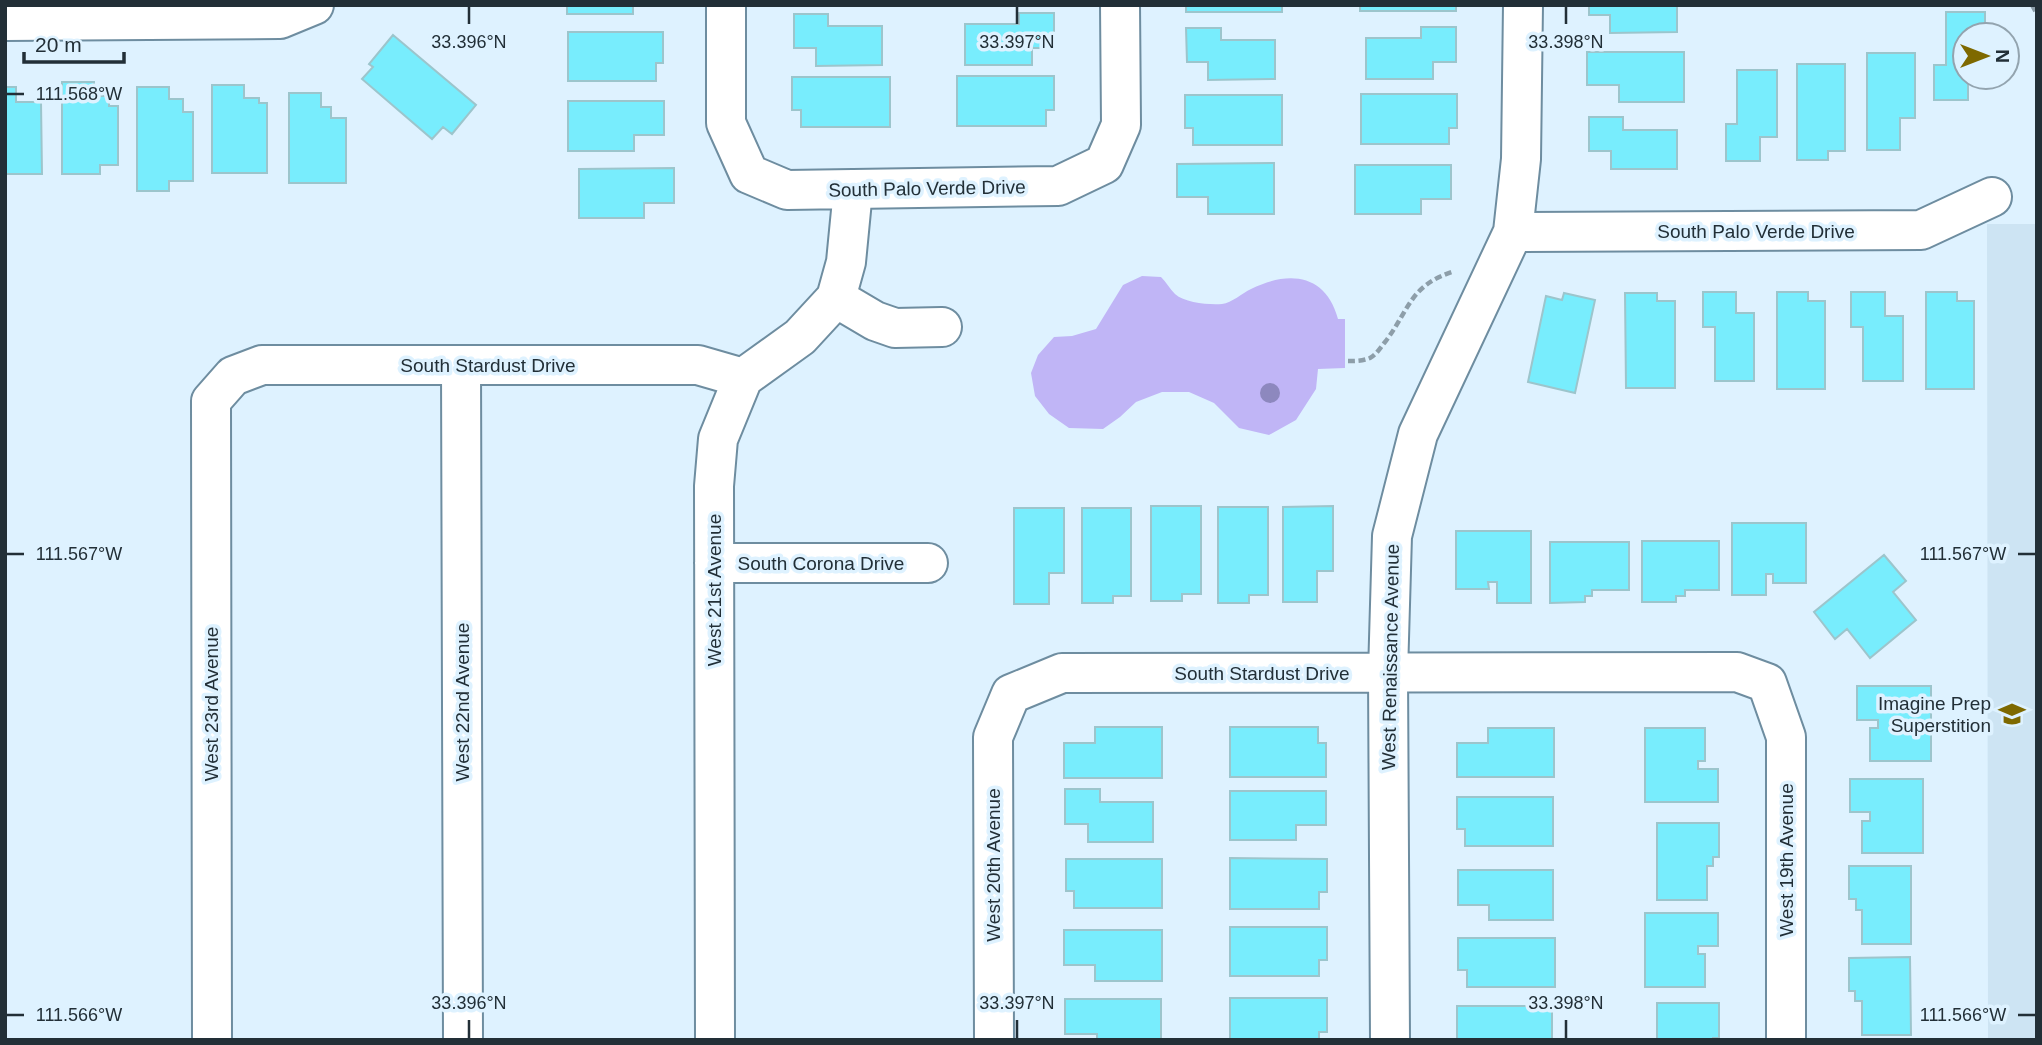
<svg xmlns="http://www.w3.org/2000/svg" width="2042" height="1045" font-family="Arial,sans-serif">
<rect width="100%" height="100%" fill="#def2ff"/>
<path fill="#cde4f3" d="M1987,224H2037V1040H1988Z"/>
<path fill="#c0b5f6" d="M1142,276L1161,277C1166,282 1170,289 1175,294C1185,303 1209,305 1222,304C1232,303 1242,293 1251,289C1289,270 1326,274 1338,319H1345V368L1318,369L1316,389L1296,420L1269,435L1239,428L1214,403L1189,392H1162L1136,402L1120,417L1103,429L1069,428L1049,414L1035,396L1031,373L1038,355L1054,337L1072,336L1096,329L1123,285Z"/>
<path fill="#78edfd" stroke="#9cc5cc" stroke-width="2" d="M567,5H633V14H567Z
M1186,5H1282V12H1186Z
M1360,5H1456V11H1360Z
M1589,5H1677V32L1610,33V15H1589Z
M1946,12H1985V35H1965V77H1968V100H1934V65H1946Z
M1019,13H1054V48H1032V65H965V24H1019Z
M794,14H828V26H882V65L816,66V48H794Z
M1421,27H1456V62H1433V79H1366V38H1421Z
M1186,28H1221V40H1275V79L1208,80V62H1187Z
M568,32H663V63H656V81H568Z
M393,35L476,105L452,134L443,127L432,139L362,79L373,67L369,64Z
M1587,52H1684V102H1619V85H1587Z
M1867,53H1915V118H1900V150H1867Z
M1797,64H1845V151H1828V160H1797Z
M1737,70H1777V137H1760V161H1726V124H1737Z
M957,76H1054V110H1046V126H957Z
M792,77H890V127H801V110H792Z
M62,82H94V96H109V106H118V165H100V174H62Z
M212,85H244V98H259V103H267V173H212Z
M5,87H16V102H41L42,174H5Z
M137,87H169V99H183V112H193V181H169V191H137Z
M289,93H321V107H331V118H346V183H289Z
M1361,94H1457V128H1449V144H1361Z
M1185,95H1282V145H1193V128H1185Z
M568,101H664V135H634V151H568Z
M1589,117H1623V130H1677V169H1611V151H1589Z
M1274,163V214H1208V197H1177V164Z
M1355,165H1451V199H1421V214H1355Z
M674,168V203H644V218H579V169Z
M1703,292H1736V313H1754V381H1715V327H1703Z
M1777,292H1808V301H1825V389H1777Z
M1851,292H1885V316H1903V381H1863V327H1851Z
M1926,292H1957V301H1974V389H1926Z
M1564,293L1595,300L1575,393L1528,382L1546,296L1562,300Z
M1625,293H1657V301H1675V388H1626Z
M1151,506H1201V594H1182V601H1151Z
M1333,506V571H1317V602H1283V507Z
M1218,507H1268V595H1249V603H1218Z
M1014,508H1064V573H1049V604H1014Z
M1082,508H1131V596H1113V603H1082Z
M1732,523H1806V583H1773V574H1766V595H1732Z
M1456,531H1531V603H1497V582H1488L1489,589H1456Z
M1642,541H1719V590H1685V596H1676V602H1642Z
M1550,542H1629V590H1592V596H1585V602L1550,603Z
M1884,555L1906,581L1893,592L1916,620L1870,658L1847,629L1835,639L1814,612Z
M1857,686H1931V761H1870V728H1878V720H1857Z
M1095,727H1162V778H1064V743H1095Z
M1230,727H1318V743H1326V777H1230Z
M1488,728H1554V777H1457V743H1488Z
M1645,728H1705V761H1698V769H1718V802H1645Z
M1850,779H1923V853H1862V821H1870V812H1850Z
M1065,789H1100V802H1153V842H1088V824H1065Z
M1230,791H1326V825H1296V840H1230Z
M1457,797H1553V846H1465V829H1457Z
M1657,823H1719V857H1713V866H1707V900H1657Z
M1230,858L1327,859V892H1319V909H1230Z
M1066,859H1162V908H1074V891H1066Z
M1849,866H1911V944H1862V910H1856V899H1849Z
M1458,870H1553V920H1489V905H1458Z
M1645,913H1718V946H1698V954H1705V987H1645Z
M1230,927H1327V960H1319V976H1230Z
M1064,930H1162V981H1095V965H1064Z
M1458,938H1555V987H1467V970H1458Z
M1910,957L1911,1035H1862V1001H1855V991H1849V958Z
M1230,998H1327V1032H1319V1040H1230Z
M1065,999H1161V1040H1097V1034H1065Z
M1657,1003H1719V1038H1713V1040H1657Z
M1457,1006H1552V1040H1457Z"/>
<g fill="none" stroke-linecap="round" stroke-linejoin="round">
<g stroke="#6e8da0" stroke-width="42">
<path id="minor" d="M726,5V123L749,174L787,190L1058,186L1104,164L1121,125L1120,5
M5,21L280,19L314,5
M1513,232L1921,230L1992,197
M836,298L875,321L895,328L942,327
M461,365L463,1040
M714,563H928
M212,1040L211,401L233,376L262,365H698L743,378
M715,1040L714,486L718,439L743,378L800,337L836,298L846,262L853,190
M994,1040L993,737L1011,694L1062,673L1737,672L1767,683L1786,737V1040
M1390,1040L1388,673L1392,536L1418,434L1513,232L1521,159L1523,5"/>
</g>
<path stroke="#8d9ea9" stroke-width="4.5" stroke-dasharray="7 3.5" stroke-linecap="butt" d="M2032,5L2037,14
M1348,361C1355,361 1363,361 1370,358C1376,355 1380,348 1385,342C1409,311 1409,286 1452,272"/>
<use href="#minor" stroke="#fff" stroke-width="38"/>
</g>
<circle fill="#8d88be" cx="1270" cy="393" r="10"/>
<path fill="none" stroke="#222f37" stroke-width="2.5" d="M469,7V24M1017,7V24M1566,7V24M7,94H24M7,554H24M2018,554H2035M7,1015H24M2018,1015H2035M469,1020V1038M1017,1020V1038M1566,1020V1038"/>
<defs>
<g id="school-bare" transform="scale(2.1)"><path d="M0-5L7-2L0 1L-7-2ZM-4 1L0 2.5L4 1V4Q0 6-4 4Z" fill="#7e6900" stroke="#def2ff" stroke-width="2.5" paint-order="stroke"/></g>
</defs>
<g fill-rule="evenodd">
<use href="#school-bare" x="2012" y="714"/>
</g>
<g text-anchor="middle" stroke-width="7" stroke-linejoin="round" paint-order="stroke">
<g font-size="19" fill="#222f37" stroke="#def2ff">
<text transform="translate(927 188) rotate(-1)" y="7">South Palo Verde Drive</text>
<text x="1756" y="238">South Palo Verde Drive</text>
<text x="488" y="372">South Stardust Drive</text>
<text x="821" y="570">South Corona Drive</text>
<text transform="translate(714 590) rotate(-90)" y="7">West 21st Avenue</text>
<text transform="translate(1390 657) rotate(-89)" y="7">West Renaissance Avenue</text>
<text x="1262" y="680">South Stardust Drive</text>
<text transform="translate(462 702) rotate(-90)" y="7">West 22nd Avenue</text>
<text transform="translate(211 704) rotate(-90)" y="7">West 23rd Avenue</text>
<text transform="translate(1786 860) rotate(-90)" y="7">West 19th Avenue</text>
<text transform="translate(993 865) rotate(-90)" y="7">West 20th Avenue</text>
</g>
<g font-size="19" fill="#222f37" stroke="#def2ff" text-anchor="end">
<text x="1991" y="710">Imagine Prep<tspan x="1991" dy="22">Superstition</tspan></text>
</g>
</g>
<g font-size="18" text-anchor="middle" fill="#222f37" stroke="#def2ff" stroke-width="7" stroke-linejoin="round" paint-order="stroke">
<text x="469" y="48">33.396°N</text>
<text x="1017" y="48">33.397°N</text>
<text x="1566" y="48">33.398°N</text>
<text x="79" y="100">111.568°W</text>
<text x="1963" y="560">111.567°W</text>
<text x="79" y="560">111.567°W</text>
<text x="469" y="1009">33.396°N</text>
<text x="1017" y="1009">33.397°N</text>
<text x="1566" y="1009">33.398°N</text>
<text x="1963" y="1021">111.566°W</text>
<text x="79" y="1021">111.566°W</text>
</g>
<rect width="2042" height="1045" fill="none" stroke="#222f37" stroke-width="14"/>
<g transform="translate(1986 56) rotate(90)"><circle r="33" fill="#def2ff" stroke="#93a4af" stroke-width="2"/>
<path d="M0-5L12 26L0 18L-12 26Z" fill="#7e6900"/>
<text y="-10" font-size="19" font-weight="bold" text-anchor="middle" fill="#222f37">N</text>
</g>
<path d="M24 52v10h100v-10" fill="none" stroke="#222f37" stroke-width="3.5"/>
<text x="35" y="52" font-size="21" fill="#222f37" stroke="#def2ff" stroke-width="5" paint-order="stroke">20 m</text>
</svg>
